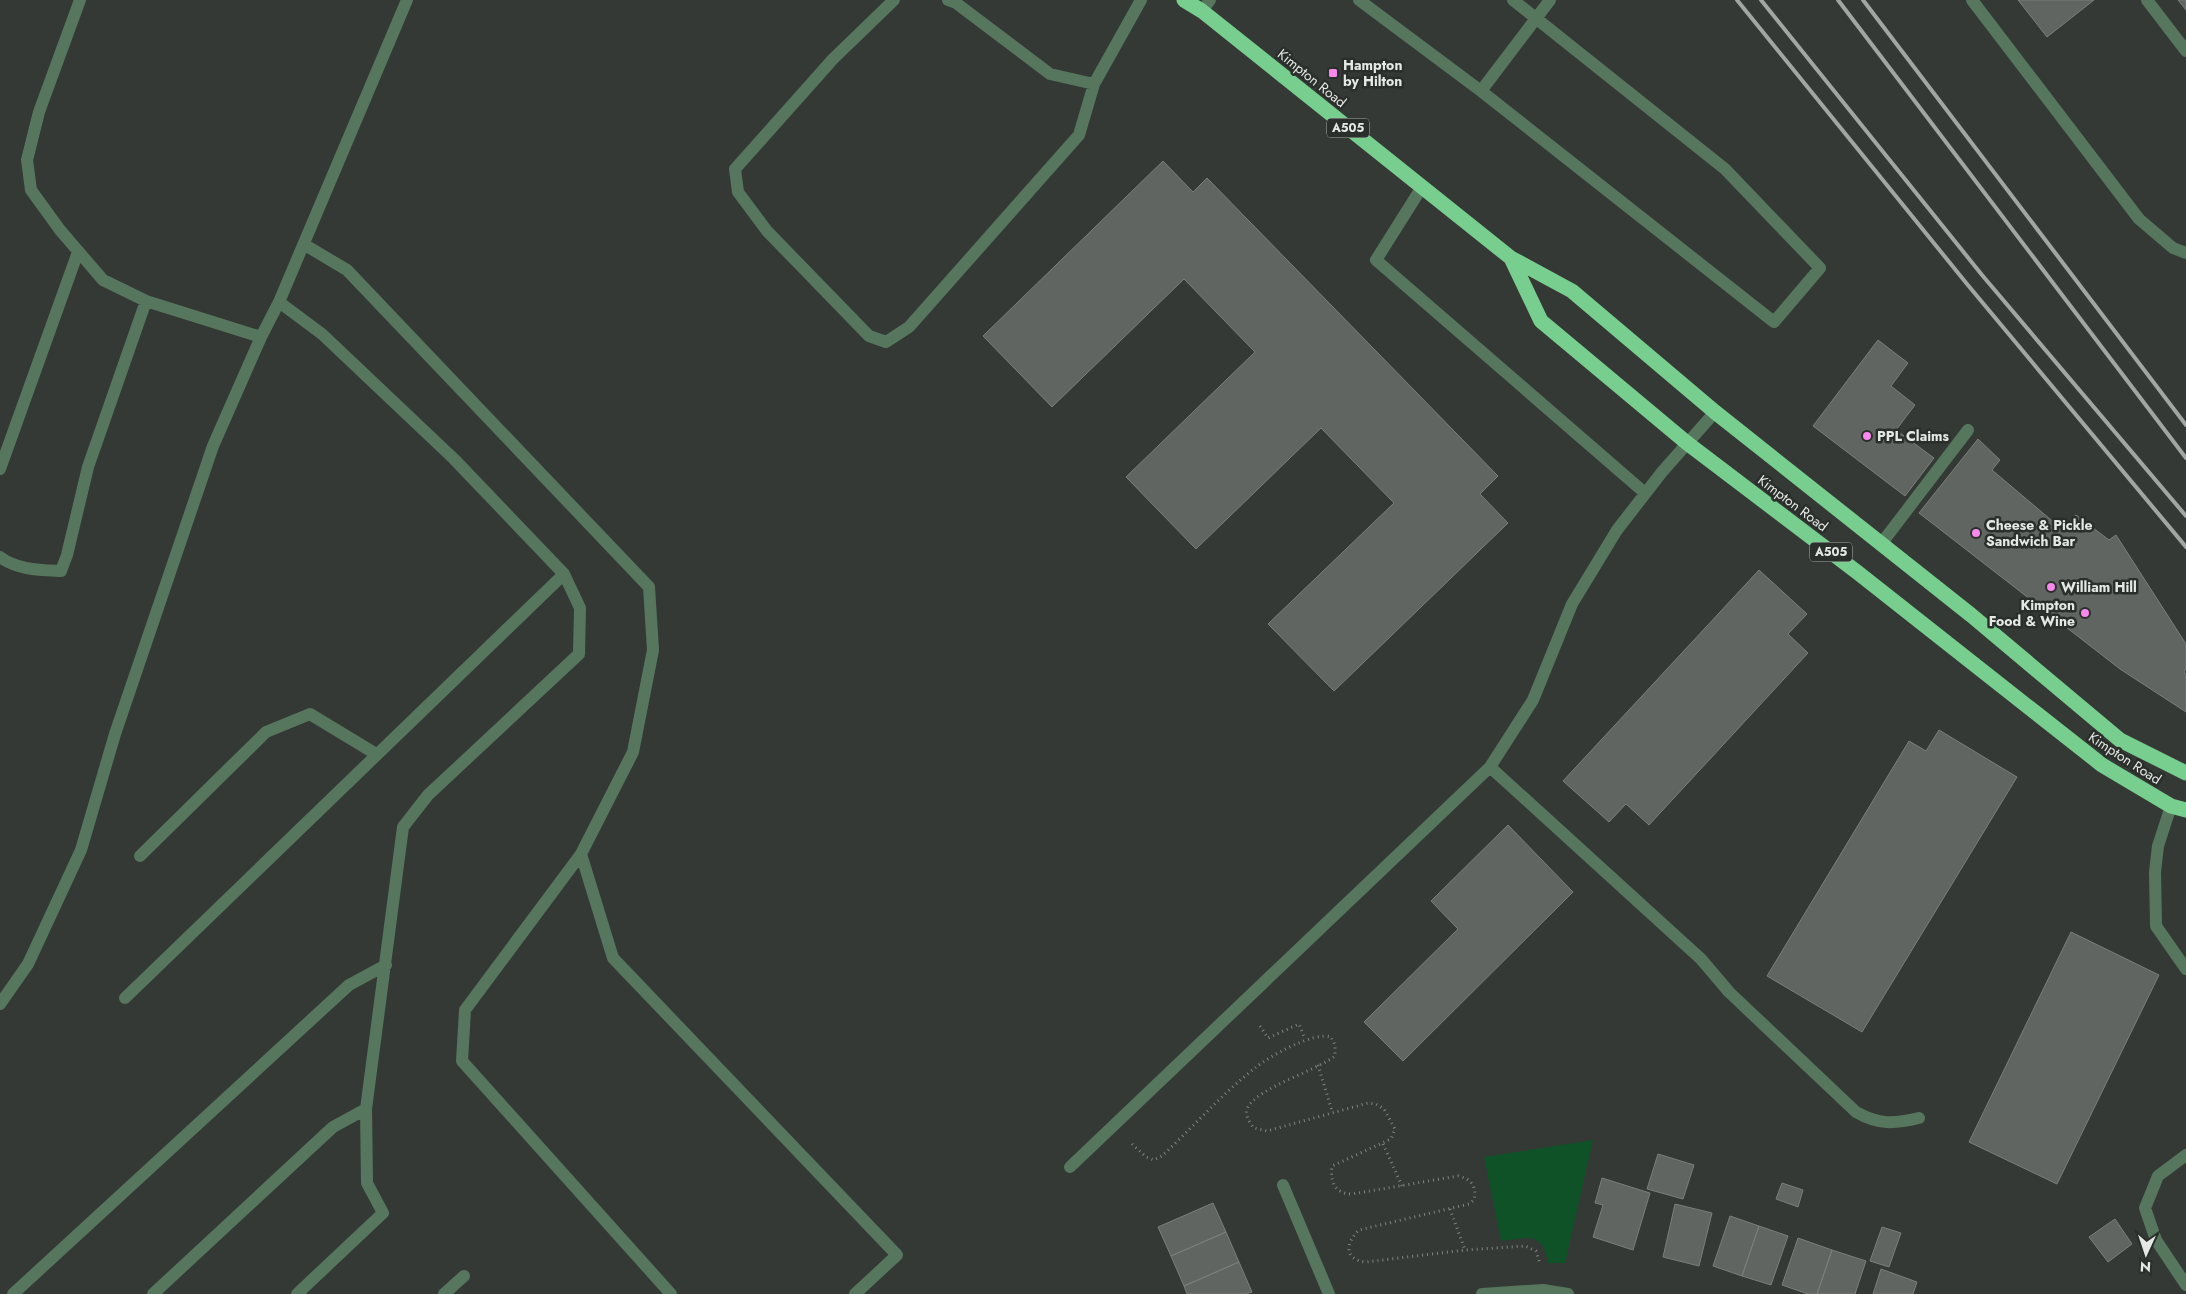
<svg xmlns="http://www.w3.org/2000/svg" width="2186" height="1294" font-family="Jost,sans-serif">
<rect width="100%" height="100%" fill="#343935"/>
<path fill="#105228" d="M1593,1140L1565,1263H1548C1543,1231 1528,1238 1501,1241L1484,1157Z"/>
<path fill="#606561" stroke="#7a7f7b" d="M2018,0H2094L2047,37Z
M2178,0H2186V10Z
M1163,161L1193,192L1207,178L1498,476L1480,494L1508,523L1334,691L1268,624L1394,503L1321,428L1196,549L1126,477L1255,352L1184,279L1052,407L983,336Z
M1878,340L1908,363L1891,386L1915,405L1896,430L1934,458L1905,496L1813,426Z
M1978,439L2000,460L1992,470L2063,530L2076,515L2109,540L2116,535L2186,644V669L2184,672L2186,674V712L2120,669L1919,513Z
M1759,570L1807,614L1788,634L1808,653L1649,825L1626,804L1609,822L1563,781Z
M1939,730L2017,777L1862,1032L1767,976L1909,741L1926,751Z
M1508,825L1573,892L1403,1061L1364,1022L1458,929L1431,901Z
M2071,932L2159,975L2057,1184L1969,1142Z
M1658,1154L1694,1165L1683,1199L1647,1189Z
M1602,1178L1650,1193L1633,1250L1593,1237L1603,1205L1595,1203Z
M1782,1183L1803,1190L1798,1207L1776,1199Z
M1213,1203L1226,1232L1171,1256L1158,1227Z
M1675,1204L1712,1213L1699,1266L1663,1257Z
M1730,1216L1759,1226L1742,1276L1713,1266Z
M2115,1219L2132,1244L2108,1262L2089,1237Z
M1759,1226L1788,1236L1771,1285L1742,1276Z
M1882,1227L1901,1233L1889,1267L1870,1261Z
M1226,1232L1239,1262L1184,1286L1171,1256Z
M1798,1238L1832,1250L1817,1294H1808L1782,1285Z
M1832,1250L1866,1261L1855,1294H1817Z
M1239,1262L1252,1292L1246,1294H1187L1184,1286Z
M1881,1269L1917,1282L1913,1294H1873Z"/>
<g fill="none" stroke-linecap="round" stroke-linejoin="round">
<path stroke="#808581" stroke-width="3" stroke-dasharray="1 4" stroke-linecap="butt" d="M1260,1026L1268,1038L1299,1024L1305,1039
M1318,1065L1332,1111
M1132,1144L1146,1157L1154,1160L1162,1156C1192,1128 1223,1093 1255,1068C1268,1057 1314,1031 1331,1037L1335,1045V1056C1316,1071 1259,1087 1248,1107C1244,1114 1249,1122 1254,1128L1267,1131L1368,1103L1376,1104L1384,1109L1395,1129L1391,1139L1332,1166C1330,1182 1335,1194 1352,1194L1458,1176C1471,1179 1477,1186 1474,1200L1469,1204L1359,1230C1345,1243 1344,1260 1366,1262L1465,1250L1525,1246L1536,1251L1540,1264
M1383,1144L1402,1186
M1450,1209L1465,1250"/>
<path stroke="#56775d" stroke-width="12" d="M80,0L39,112L27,160L31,190L60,230L103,280L146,301L261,337
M894,0L833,59L735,169L738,192L767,231L869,336L886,342L909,327L1079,135L1094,84L1141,0
M948,0L956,3L1050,74L1094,84
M1359,0L1481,91L1774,322L1820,268L1725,169L1513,0
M1972,0L2139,219L2173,248L2186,253
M2147,0L2186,51
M1202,11L1210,0
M1481,91L1550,0
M1422,187L1376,260L1645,493
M305,245L347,270L649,587L653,650L633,752L581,854L465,1010L462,1061L671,1294
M0,469L78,252
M1881,544L1968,430
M0,557C17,570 41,570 61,571L67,555L88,467L146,301
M1490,767L1701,959L1729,992L1856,1112C1879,1125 1894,1124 1919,1118
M2171,806L2158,846L2155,872L2156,926L2186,969
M581,854L613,958L897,1255L855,1294
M140,856L266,732L310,714L376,754
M125,998L564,574
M0,1004L28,964L81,850L115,734L213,446L261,337L279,302
M2186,1155L2158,1176L2145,1208L2156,1240L2186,1285
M1070,1167L1490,767L1533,700L1572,604L1617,530L1662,472L1715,412
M1283,1185L1329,1294
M13,1294L349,985L386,965
M153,1294L333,1127L366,1109
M297,1294L383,1213L367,1183L366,1109L403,827L428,795L579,654L580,608L564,574L454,459L322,334L279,302L407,0
M444,1294L464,1276
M1482,1294L1543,1290L1568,1294"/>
<path stroke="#78ce8e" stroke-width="15" d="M1184,0L1202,11L1511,258L1572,291L1715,412L1971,615L2120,740L2186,773
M1511,258L1541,321L1687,443L1857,572L2102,765L2171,806L2186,810"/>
<path stroke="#a2a6a2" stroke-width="4" d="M1737,0L1967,284L2186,547
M1761,0L1982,275L2186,516
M1838,0L2186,458
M1863,0L2186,425"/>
</g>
<g fill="#f788ec" stroke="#2a2f2b" stroke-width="2">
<rect x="1328" y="68" width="10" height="10" rx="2.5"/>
<circle cx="1867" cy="436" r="5"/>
<circle cx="1976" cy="533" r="5"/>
<circle cx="2051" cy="587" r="5"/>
<circle cx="2085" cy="613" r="5"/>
</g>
<g text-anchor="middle" stroke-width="5" stroke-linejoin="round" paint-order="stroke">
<g fill="#2a2f2b" stroke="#adb0ad" stroke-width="1">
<rect x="1327" y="118.5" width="42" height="19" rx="4"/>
<rect x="1810" y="542.5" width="42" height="19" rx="4"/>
</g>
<g font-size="12" font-weight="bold" fill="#e5e8e5">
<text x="1348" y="132">A505</text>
<text x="1831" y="556">A505</text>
</g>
<g font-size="14" font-weight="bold" fill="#e5e8e5" stroke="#2a2f2b" text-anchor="start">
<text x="1343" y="70">Hampton<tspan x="1343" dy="16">by Hilton</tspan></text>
<text x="1877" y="441">PPL Claims</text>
<text x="1986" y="530">Cheese &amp; Pickle<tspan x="1986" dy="16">Sandwich Bar</tspan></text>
<text x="2061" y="592">William Hill</text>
<text x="2075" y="610" text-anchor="end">Kimpton<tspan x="2075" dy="16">Food &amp; Wine</tspan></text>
</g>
<g font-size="14" fill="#e5e8e5" stroke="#2a2f2b">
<text transform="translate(1312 78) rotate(39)" y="5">Kimpton Road</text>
<text transform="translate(1793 503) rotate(37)" y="5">Kimpton Road</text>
<text transform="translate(2125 758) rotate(33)" y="5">Kimpton Road</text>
</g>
</g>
<g transform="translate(2146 1254) rotate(183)" stroke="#2a2f2b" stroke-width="4" paint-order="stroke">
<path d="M0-4L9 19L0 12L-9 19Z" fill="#e5e8e5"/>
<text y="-8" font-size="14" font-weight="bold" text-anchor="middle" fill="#e5e8e5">N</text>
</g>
</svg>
